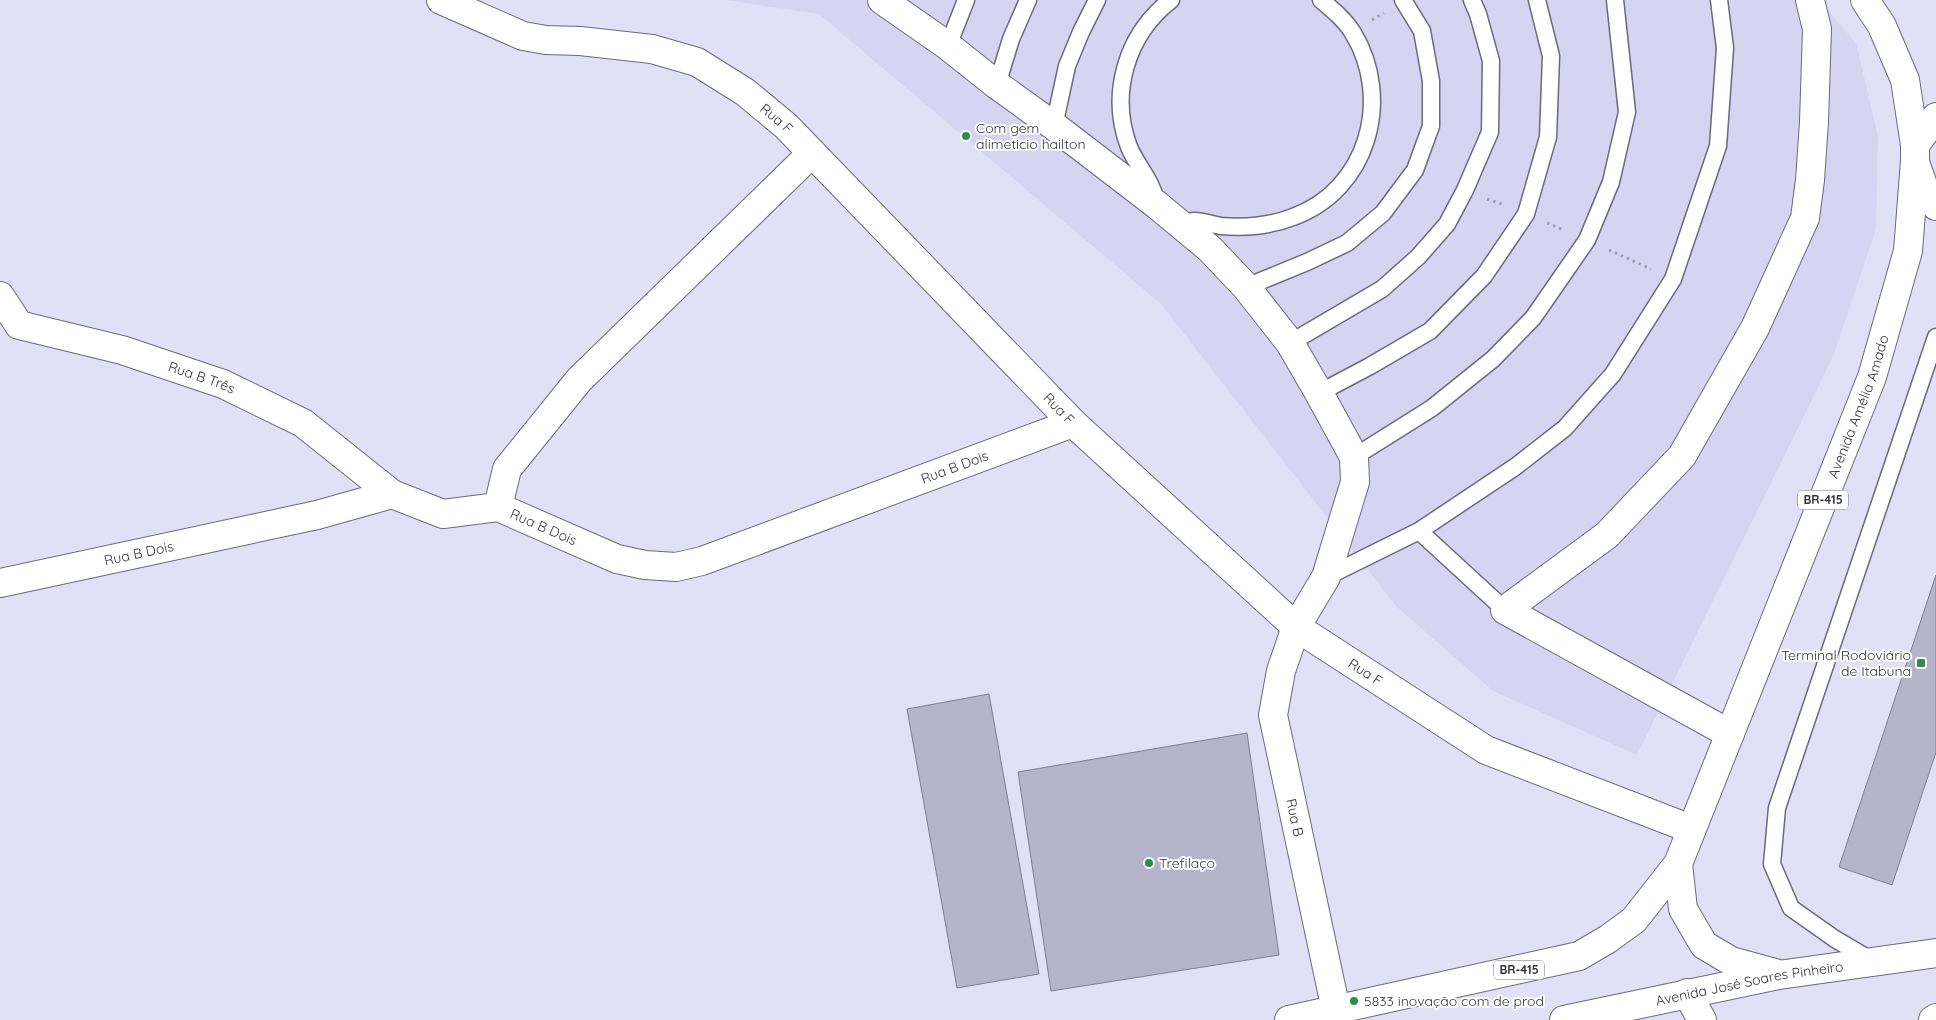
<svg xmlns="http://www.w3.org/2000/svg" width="1936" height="1020" font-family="Quicksand,sans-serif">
<rect width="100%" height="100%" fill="#e2e0f7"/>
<path fill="#d7d4f1" d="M726,0H1819L1856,43L1878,136L1876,229L1833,357L1637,755L1493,691L1396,606L1161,304L819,14Z"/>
<path fill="#b6b4ca" stroke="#7f7d91" d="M1936,575V752L1892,885L1839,867Z
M989,694L1039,974L957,988L907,709Z
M1247,733L1279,955L1051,991L1018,772Z"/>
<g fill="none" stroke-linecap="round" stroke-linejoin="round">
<g stroke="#6b697d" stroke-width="19">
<path id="lane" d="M948,46L966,0
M997,85L1011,39L1028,0
M1054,126L1067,66L1081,32L1097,0
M1156,201C1152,181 1137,166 1129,147C1109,94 1126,35 1171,0
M1180,223C1185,223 1190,221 1195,221C1204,221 1213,225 1221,226C1245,228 1270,226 1293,217C1368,190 1393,99 1353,33C1345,20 1333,10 1321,0
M1246,287L1307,262L1347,243L1383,213L1415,170L1431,126V81L1422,31L1403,0
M1290,343L1382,289L1418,257L1447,224L1465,190L1490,132L1491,61L1478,14L1472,0
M1319,393L1370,366L1430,331L1484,276L1526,214L1548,137L1551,56L1537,0
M1354,457L1432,408L1493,359L1533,318L1587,240L1611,182L1627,112L1615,0
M1419,531L1505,610
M1326,577L1419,531L1515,467L1565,428L1613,374L1673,279L1718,146L1725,48L1719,0
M1874,962L1835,939L1791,908L1772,864L1777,808L1936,337"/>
</g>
<g stroke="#6b697d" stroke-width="30">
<g id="street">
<path id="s1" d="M441,0L523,36L546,40L580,41L652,49L697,62L745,92L786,126L1073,423L1296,627L1486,750L1691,829"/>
<path id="s2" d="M882,0L948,46L997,85L1054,126L1157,205L1210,249L1246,287L1290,343L1319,393L1354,457L1355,482L1326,577L1296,627L1281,671L1273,715L1336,1010"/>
<path id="s3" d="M0,296L19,325L122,350L223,384L303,423L392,494"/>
<path d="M498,507L507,469L579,380L812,153"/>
<path id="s4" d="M0,583L317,515L392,494L443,514L498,507L617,559L645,565L676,567L702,561L1073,423"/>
<path d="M1730,734L1505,610L1607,535L1682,456L1755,328L1805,218L1810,180L1814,122L1817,29L1810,0"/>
<path d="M1687,993L1702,1020"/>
<path d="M1933,1020L1936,1018"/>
</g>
</g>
<g stroke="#6b697d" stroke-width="30">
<g id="primary">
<path d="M1915,145L1936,117"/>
<path d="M1916,165L1923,185L1936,206"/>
<path d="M1678,864L1683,909L1704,945L1731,961L1775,973"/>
<path id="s5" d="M1289,1020L1579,956L1608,939L1634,920L1678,864L1872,377L1908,251L1915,161V145L1905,80L1882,26L1865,0"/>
<path id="s6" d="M1564,1020L1779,975L1936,953"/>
</g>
</g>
<path stroke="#a19fb1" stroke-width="3" stroke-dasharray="2.5 4" stroke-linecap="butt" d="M1372,20L1384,13
M1487,199L1504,205
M1547,223L1564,230
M1609,250L1651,269"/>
<use href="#lane" stroke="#fff" stroke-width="16"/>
<use href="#street" stroke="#fff" stroke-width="28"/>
<use href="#primary" stroke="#fff" stroke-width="28"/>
</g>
<g fill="#2a8f45" stroke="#fff" stroke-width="2">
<circle cx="966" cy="136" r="5"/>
<rect x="1916" y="658" width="10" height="10" rx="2.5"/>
<circle cx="1149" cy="863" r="5"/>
<circle cx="1354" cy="1001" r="5"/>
</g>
<g text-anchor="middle" stroke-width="4" stroke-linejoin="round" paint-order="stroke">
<g fill="#fff" stroke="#717076" stroke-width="1">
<rect x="1798" y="490.5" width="50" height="19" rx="4"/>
<rect x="1494" y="960.5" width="50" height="19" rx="4"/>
</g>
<g font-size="12" font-weight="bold" fill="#34333c">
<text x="1823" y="504">BR-415</text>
<text x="1519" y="974">BR-415</text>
</g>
<g font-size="14" fill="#34333c" stroke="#fff">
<text dy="5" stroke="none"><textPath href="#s1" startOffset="364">Rua F</textPath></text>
<text dy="5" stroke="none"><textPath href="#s3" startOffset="225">Rua B Três</textPath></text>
<text dy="5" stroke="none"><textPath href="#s5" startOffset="926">Avenida Amélia Amado</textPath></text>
<text dy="5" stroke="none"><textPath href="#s1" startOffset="769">Rua F</textPath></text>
<text dy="5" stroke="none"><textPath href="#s4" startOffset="998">Rua B Dois</textPath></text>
<text dy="5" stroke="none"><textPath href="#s4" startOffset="562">Rua B Dois</textPath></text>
<text dy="5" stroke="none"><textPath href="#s4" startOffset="142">Rua B Dois</textPath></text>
<text dy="5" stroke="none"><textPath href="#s1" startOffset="1174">Rua F</textPath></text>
<text dy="5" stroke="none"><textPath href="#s2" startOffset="1045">Rua B</textPath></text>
<text dy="5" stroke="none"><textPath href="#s6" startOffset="189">Avenida José Soares Pinheiro</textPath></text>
</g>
<g font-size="14" fill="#34333c" stroke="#fff" text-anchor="start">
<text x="976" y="133">Com gem<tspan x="976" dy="16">alimeticio hailton</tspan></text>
<text x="1911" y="660" text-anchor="end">Terminal Rodoviário<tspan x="1911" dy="16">de Itabuna</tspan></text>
<text x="1159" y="868">Trefilaço</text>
<text x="1364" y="1006">5833 inovação com de prod</text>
</g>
</g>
</svg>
